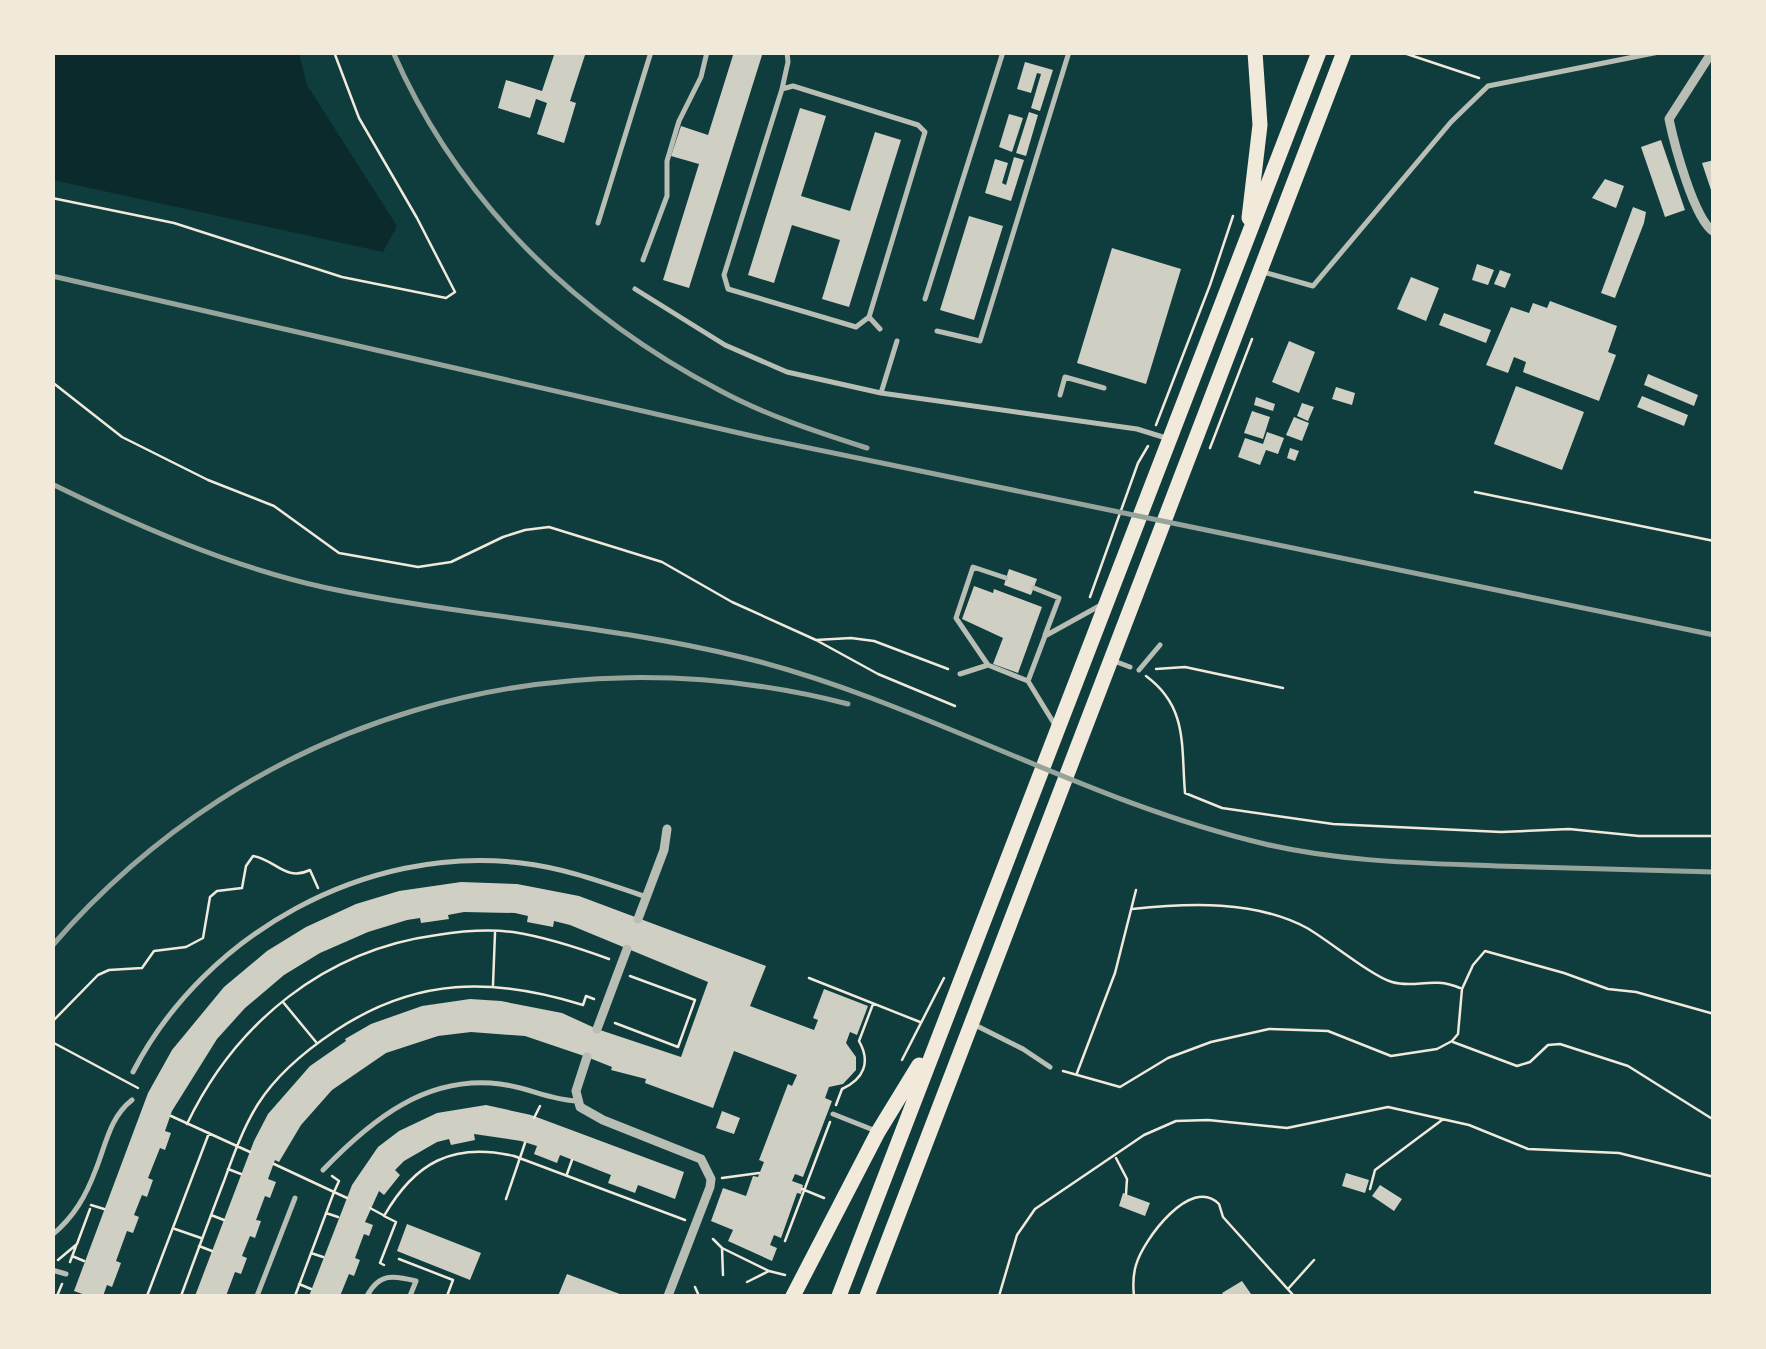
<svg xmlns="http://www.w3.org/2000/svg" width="1766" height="1349" font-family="'Space Grotesk',sans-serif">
<rect width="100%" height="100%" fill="#0f3d3e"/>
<path fill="#0a2a2b" d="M53,52L299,53L307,85L397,226L383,252L53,180Z"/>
<path fill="#cfcfc3" d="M555,52H586L570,101L576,103L564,143L537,134L547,103L536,99L530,118L498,108L506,80L542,91Z
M734,52H763L689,288L663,280L699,164L671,156L681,126L708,135Z
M1025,62L1053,70L1040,111L1031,108L1041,74L1037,73L1031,93L1017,89Z
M800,108L826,116L801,196L850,211L875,132L901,140L849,307L822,299L840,240L792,225L774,283L748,275Z
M1029,112L1038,115L1026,156L1016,153Z
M1009,114L1023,118L1012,152L999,147Z
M1661,140L1685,210L1665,217L1641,147Z
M1014,157L1024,160L1011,201L985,193L995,159L1008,163L1002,183L1006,185Z
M1714,160V196H1713L1702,163Z
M1605,179L1624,186L1616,208L1592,198Z
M1633,207L1646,212L1644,223L1615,298L1601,293Z
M969,216L1003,226L974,320L940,310Z
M1112,248L1181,269L1146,384L1077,363Z
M1477,264L1494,270L1488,285L1472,280Z
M1500,270L1511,274L1505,288L1494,284Z
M1411,277L1439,288L1426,321L1397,309Z
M1550,301L1617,326L1608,352L1616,355L1599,401L1523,372L1526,362L1514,357L1508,373L1486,365L1511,307L1529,313L1533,303L1547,308Z
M1444,313L1491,330L1486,343L1439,325Z
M1289,341L1315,352L1299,393L1272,382Z
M1648,374L1698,395L1694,406L1644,385Z
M1516,386L1584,412L1562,470L1494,444Z
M1336,387L1355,393L1352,405L1332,399Z
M1642,396L1688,415L1684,426L1637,407Z
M1256,397L1275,404L1273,411L1254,405Z
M1302,403L1314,407L1308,421L1297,416Z
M1252,411L1270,417L1263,439L1244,433Z
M1294,417L1309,423L1302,441L1286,435Z
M1267,432L1284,438L1278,454L1266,450L1260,465L1238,457L1245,438L1263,444Z
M1290,448L1299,451L1295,461L1287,458Z
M1009,569L1037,579L1031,595L1004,585Z
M974,586L993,593L994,589L1042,607L1018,673L993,664L1003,638L962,619Z
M461,882L517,884L579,896L766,966L750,1006L814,1030L818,1020L813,1018L824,989L868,1006L857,1035L850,1032L846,1043L856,1057V1070L843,1084L829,1087L825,1098L832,1101L803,1177L795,1174L792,1181L803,1185L801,1194L797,1193L781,1238L774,1235L770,1245L777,1248L772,1261L728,1241L733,1230L711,1221L723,1188L746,1196L753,1176L758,1177L764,1162L759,1160L788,1084L792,1086L797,1075L734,1051L713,1108L645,1083L646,1079L611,1070L612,1067L587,1057L525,1036L471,1032L438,1036L386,1053L332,1090L301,1125L279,1162L275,1160L268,1179L276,1182L270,1198L265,1196L256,1220L261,1221L255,1238L250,1236L242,1256L247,1258L241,1274L235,1272L226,1296H195L254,1141L268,1114L310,1066L346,1041L345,1039L371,1024L422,1006L470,999L501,1001L562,1013L597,1029L681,1057L708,982L570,925L554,921L553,927L527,922L528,916L515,913L464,912L448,915L449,919L421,923L420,918L407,920L368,932L320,953L284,975L245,1008L217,1039L172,1111L165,1131L171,1133L165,1150L160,1148L148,1178L153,1180L147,1197L142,1195L134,1215L139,1217L133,1233L127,1231L116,1261L121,1263L112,1287L107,1285L103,1296H88L74,1291L148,1093L172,1050L224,987L267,951L306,927L356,904L399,891Z
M486,1105L531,1115L684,1172L675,1199L638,1185L635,1193L608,1183L611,1175L560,1155L557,1163L534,1154L537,1146L521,1141L474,1134L475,1140L451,1145L449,1139L437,1142L404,1161L395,1170L400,1175L384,1195L379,1191L365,1222L373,1225L369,1236L364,1234L355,1258L360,1260L354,1276L349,1274L340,1296H309L352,1185L378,1147L399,1131L437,1113Z
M722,1111L740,1118L734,1134L716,1128Z
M1346,1173L1369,1180L1365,1193L1342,1186Z
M1380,1185L1402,1199L1394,1211L1372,1196Z
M1123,1193L1150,1203L1145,1216L1119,1206Z
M407,1224L481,1253L470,1280L397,1251Z
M567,1274L625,1296H558Z
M1242,1281L1251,1294L1225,1296L1222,1293Z"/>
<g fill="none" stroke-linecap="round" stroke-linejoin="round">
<path stroke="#f1e9da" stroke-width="2.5" d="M1401,52L1479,78
M52,198L174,223L342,277L446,298L455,292L417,218L359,118L334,52
M52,382L122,437L208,480L274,506L339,553L418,567L451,562L503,537L525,530L549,527L662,562L732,602L816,640L851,638L874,641L948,669
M1156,425L1210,285L1233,216
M1210,448L1252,339
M1475,492L1714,541
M1090,597L1138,463L1148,446
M816,640L878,674L955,706
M1156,669L1185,667L1283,688
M1146,676C1188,707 1181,745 1185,793L1222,808L1333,824L1501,832L1569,829L1639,836H1714
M1132,909C1188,903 1255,900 1307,928C1328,940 1373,977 1392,982C1415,989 1432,976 1460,988
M809,978L920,1022
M493,985L495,933
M283,1002L316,1042
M52,1022L98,975L109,970L142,968L154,951L186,947L203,938L210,897L217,891L242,888L246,866L253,856C275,859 285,882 310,870L318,888
M615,1023L678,1047L695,1000L630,976
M52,1042L138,1088
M1453,1042L1517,1066L1530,1062L1548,1045L1560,1044L1628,1066L1714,1120
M902,1060L944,978
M1063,1071L1120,1087L1168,1058L1211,1042L1269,1029L1328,1031L1391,1056L1437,1049L1452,1041L1458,1034L1462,989L1473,965L1485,951L1564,973L1608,989L1636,992L1714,1014
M1077,1073L1115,973L1136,890
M836,1105L842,1089C864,1079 871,1062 859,1041L873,1004
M171,1116L250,1152
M534,1118L540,1106
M187,1124C236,1022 325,950 437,935C462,931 489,929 513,932C545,937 579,948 609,959
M1116,1158L1127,1179L1126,1194
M274,1164L334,1192L295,1296
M228,1169L241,1174
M567,1174L572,1160
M332,1176L339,1181L334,1192L347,1198
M722,1178L759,1173
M802,1189L824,1198
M1370,1189L1375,1170L1442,1120
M506,1199L525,1143
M91,1205L104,1209
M370,1208L383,1215
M326,1213L338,1217
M211,1215L224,1220
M175,1229L201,1238
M713,1239L722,1248L723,1275
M785,1241L830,1122
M199,1246L212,1251
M722,1248L769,1271
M311,1253L323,1257
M72,1256L84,1261
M399,1259L453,1280L447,1296
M58,1260L77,1244L90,1209
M70,1262L76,1246
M384,1265L380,1263L396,1222L384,1216C415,1162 453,1142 514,1156L685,1220
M747,1282L769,1271L785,1275
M299,1284L311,1289
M695,1287L699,1296
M1288,1289L1314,1260
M57,1296L62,1284
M147,1296L209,1133
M181,1296C195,1258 209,1220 224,1181C233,1156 243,1128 258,1104C277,1074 305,1051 335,1031C416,977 492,977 583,1005L586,996L594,999
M999,1296L1017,1235L1035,1209L1144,1135L1176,1121L1208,1120L1287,1128L1388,1107L1469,1125L1528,1149L1619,1153L1714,1177
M1134,1296C1133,1287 1133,1275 1136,1265C1143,1240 1191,1175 1219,1204L1223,1217L1294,1296"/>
<path stroke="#b8beb3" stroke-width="5" d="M782,89L793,86L918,125L925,132L869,317L856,327L728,289L724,275L782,89L788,62L787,52
M598,223L651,52
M643,260L667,196V161L679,121L701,77L707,52
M1263,272L1313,286L1451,122L1488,86L1659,52
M635,289L725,345L787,372L881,393L1137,429L1166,438
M925,299L1003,52
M869,317L880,329
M937,331L980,341L1069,52
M881,393L897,341
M1060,395L1065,377L1104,388
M1006,578L973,567L956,618L988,665L1028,681
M1034,588L1059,598L1045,635
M1114,661L1130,667
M1139,670L1160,645
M960,674L988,665
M1055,725L1028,681L1045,636L1101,605
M975,1025L1023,1049L1050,1067
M133,1072C204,934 366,844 521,863C565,868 605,883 647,897
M833,1114L876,1131
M323,1170C371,1120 426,1075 500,1084C527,1087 550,1100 577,1101
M52,1235C74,1217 86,1196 96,1169C106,1144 110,1117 132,1100
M52,1270L66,1274
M257,1296L295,1198
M367,1296C379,1273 393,1275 416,1281L410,1296"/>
<path stroke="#b8beb3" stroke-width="9" d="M1712,52L1669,119C1674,143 1694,220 1714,232
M638,919L664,850L667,829
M597,1029L627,949
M587,1057L576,1091L580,1107L603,1120L701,1159L711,1179L710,1187L668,1296"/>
<path stroke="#f1e9da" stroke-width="15" d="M1249,218L1260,125L1255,52
M793,1296L878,1132L919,1065
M839,1296L1319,52
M867,1296L1344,52"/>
<path stroke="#97a49c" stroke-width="5" d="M393,52C458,201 576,315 719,390C765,415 817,432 867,448
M52,276L761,438L1714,635
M52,484C140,527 231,567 327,588C465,617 607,624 745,658C922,702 1085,802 1265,844C1341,862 1420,863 1497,866C1569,868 1641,870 1714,872
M52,946C251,715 556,629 848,704"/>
</g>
<rect width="1766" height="1349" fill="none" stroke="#f1e9da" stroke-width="110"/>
</svg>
